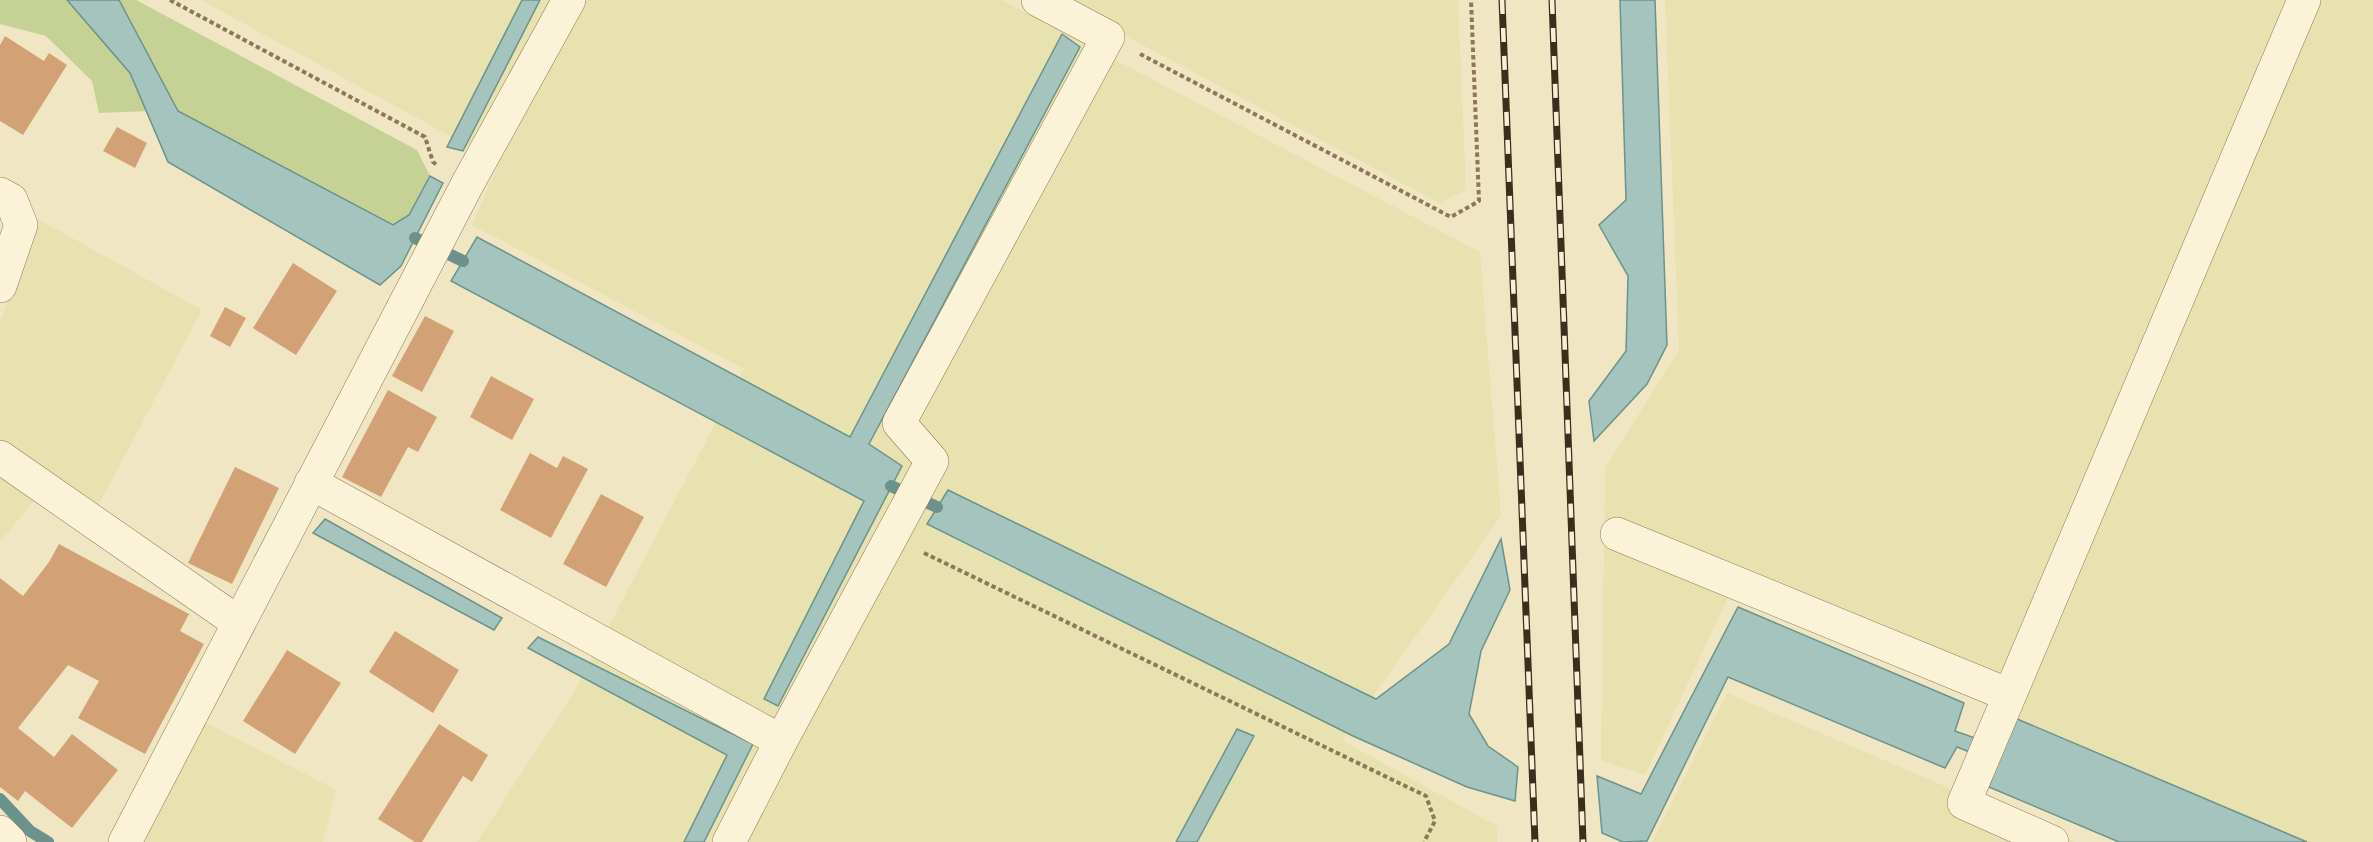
<svg xmlns="http://www.w3.org/2000/svg" width="2373" height="842" font-family="Spectral,serif">
<rect width="100%" height="100%" fill="#f1e6c3"/>
<path fill="#e8e2b0" d="M201,0H1002L1480,252L1501,516L1342,740L1497,826V842H477L574,692L744,369L472,225L499,163Z
M1058,0H1458L1466,190L1439,203Z
M1665,0H2373V842H2308L1729,595L1645,775L1601,761L1605,468L1679,350Z
M38,219L202,310L96,510L53,477L0,542V321Z
M1727,693L2075,842H1652Z
M201,720L336,790L323,842H137Z"/>
<path fill="#c6d196" d="M0,0H67L130,73L147,111L99,113L92,81L46,36L0,24Z
M119,0H136L417,150L430,176L409,215L393,225L178,111Z"/>
<path fill="#a5c4bd" stroke="#6b938c" stroke-width="1.5" d="M67,0H119L178,111L393,225L409,215L430,176L443,183L401,266L380,285L168,162L130,73Z
M522,0H540L463,151L447,147Z
M1620,0H1655L1667,345L1647,384L1594,441L1589,401L1626,351L1628,276L1599,225L1626,200Z
M1062,34L1080,47L869,444L902,466L778,706L764,699L864,501L451,281L477,237L850,437Z
M948,490L1376,699L1449,644L1501,539L1510,590L1481,651L1469,714L1488,746L1518,767L1515,801L1467,787L1353,736L927,524Z
M325,519L502,618L494,630L313,533Z
M1738,607L1964,703L1955,731L2003,748L2015,718L2307,842H2119L1989,787L1997,763L1957,747L1945,768L1728,677L1647,841L1623,842L1602,833L1597,776L1641,794Z
M538,637L753,744L704,842H684L727,755L528,648Z
M1237,729L1254,736L1197,842H1176Z"/>
<g fill="none" stroke-linecap="round" stroke-linejoin="round">
<path stroke="#6b938c" stroke-width="12" d="M415,238L463,261
M891,486L937,507
M0,799L30,831L48,842"/>
</g>
<path fill="#d2a276" d="M5,36L44,61L49,53L67,65L23,135L0,121V45Z
M117,127L147,143L135,168L103,151Z
M293,263L337,291L296,355L253,328Z
M225,307L246,318L230,347L210,336Z
M425,316L454,331L422,392L392,376Z
M491,376L534,399L512,440L470,417Z
M388,390L437,417L418,452L408,447L381,497L342,477Z
M530,453L557,468L563,456L588,469L551,538L500,510Z
M235,467L279,488L232,584L188,563Z
M601,494L644,517L606,587L563,564Z
M59,544L189,614L180,631L204,644L145,754L78,718L99,681L68,665L18,728L54,757L72,734L118,770L72,828L25,791L18,801L0,787V578L23,596L49,562Z
M395,631L459,670L433,713L369,672Z
M287,650L341,683L295,754L243,721Z
M439,724L488,755L472,782L463,776L422,842H415L378,819Z"/>
<g fill="none" stroke-linecap="round" stroke-linejoin="round">
<g stroke="#8d7758" stroke-width="34">
<path id="street" d="M0,194L11,200L21,225L0,286
M0,457L239,623
M311,483L781,741L729,842
M1617,534L2009,695
M781,741L932,461L899,423L1108,37L1038,0
M0,832L10,842
M125,842L468,183L569,0
M2052,842L1964,803L2304,0"/>
</g>
<path stroke="#8d7758" stroke-width="4" stroke-dasharray="4.5 3" stroke-linecap="butt" d="M170,0L425,137L433,162L437,165
M1140,54L1451,217L1479,201L1471,0
M924,553L1426,796L1435,821L1424,842"/>
<use href="#street" stroke="#fbf3d7" stroke-width="33"/>
<g stroke="#3c2e1d" stroke-width="7">
<path id="rail" d="M1502,0L1535,842
M1552,0L1583,842"/>
</g>
<use href="#rail" stroke="#f8f0d3" stroke-width="4.5" stroke-dasharray="14" stroke-linecap="butt"/>
</g>
</svg>
